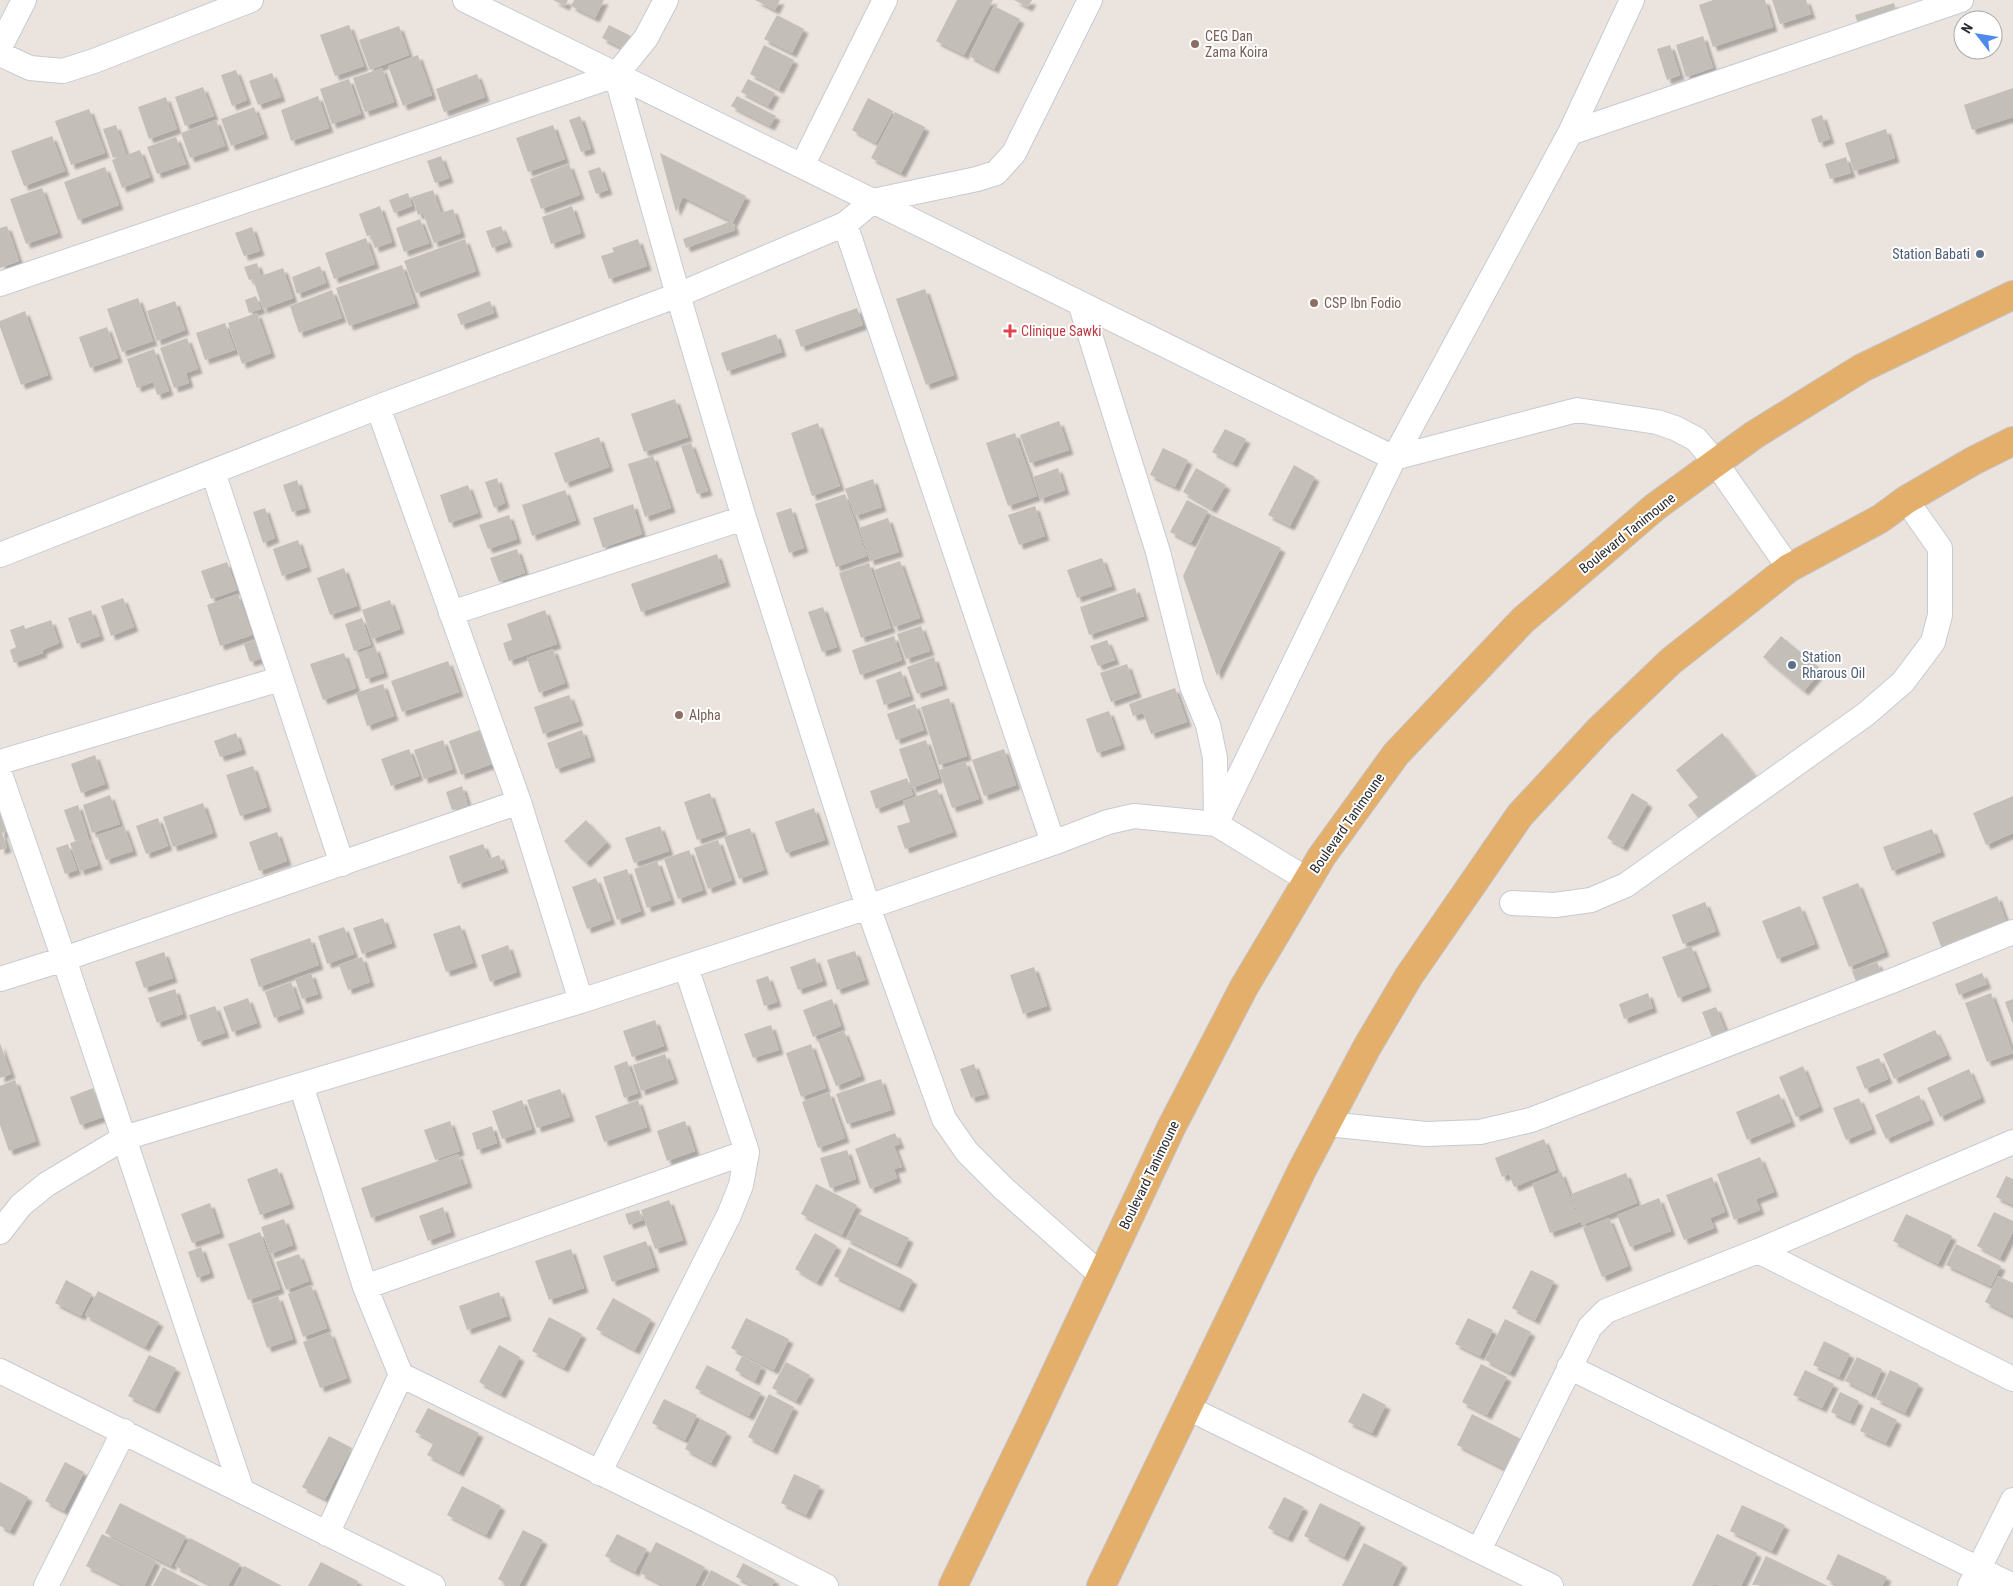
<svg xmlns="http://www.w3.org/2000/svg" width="2013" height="1586" font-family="'Roboto Condensed',sans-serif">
<defs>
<filter id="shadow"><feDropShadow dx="4.5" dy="4.5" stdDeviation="1" flood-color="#0004"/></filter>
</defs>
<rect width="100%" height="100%" fill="#ebe3de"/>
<path fill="#c4beb9" filter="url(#shadow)" d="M553,0H568L565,6Z
M574,0H604L595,18L571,6Z
M755,0H780L775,10Z
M957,0H993L964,55L936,41Z
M1014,0H1032L1028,7Z
M1713,0H1765L1773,27L1713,47L1699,5Z
M1772,0H1806L1811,14L1780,24Z
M1894,3L1897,14L1859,27L1855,15Z
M994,6L1020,19L994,69L969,56Z
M777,15L804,29L792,53L764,39Z
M349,25L364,66L335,76L320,35Z
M609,25L635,38L628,51L602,38Z
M399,26L409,55L370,70L359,40Z
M1703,36L1713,68L1686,77L1676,45Z
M764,45L794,60L779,89L750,74Z
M1670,45L1680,75L1667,80L1657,49Z
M418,55L432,95L403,106L388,66Z
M382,68L394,102L365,112L353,78Z
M236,70L247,100L232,106L221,75Z
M272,73L281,97L258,105L249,81Z
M477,74L485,97L444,112L436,89Z
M349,79L361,114L332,124L320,89Z
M748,79L775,93L768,106L741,92Z
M203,87L214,116L185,126L175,97Z
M2013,88V117L1972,130L1964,105Z
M318,96L329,128L291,141L281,110Z
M737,96L776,116L770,126L731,106Z
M166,97L177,129L149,139L138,107Z
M868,98L893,111L876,143L852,130Z
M254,107L264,134L231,146L221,119Z
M89,109L105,153L71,165L55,121Z
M895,112L925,127L901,173L871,158Z
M1822,115L1830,139L1819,143L1811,119Z
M580,116L591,149L581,152L569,120Z
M216,120L225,146L190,158L181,133Z
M116,125L126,154L113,158L103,129Z
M553,125L565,159L528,172L516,138Z
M1886,129L1895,158L1854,171L1845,143Z
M52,136L65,171L24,186L11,151Z
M176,137L186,164L157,174L147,147Z
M140,150L150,177L122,188L112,160Z
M660,153L746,196L733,222L683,197L676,212Z
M441,156L449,178L435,183L427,161Z
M1846,157L1851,173L1830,179L1825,164Z
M569,164L580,195L541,209L530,179Z
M105,167L119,205L78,220L64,182Z
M600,167L608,190L596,194L588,171Z
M42,188L58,233L26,244L10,199Z
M433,190L441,213L453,209L461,233L434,243L423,213L418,215L412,197Z
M408,193L412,206L394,213L389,200Z
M380,206L392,242L375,248L370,235L367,236L359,214Z
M572,206L581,233L551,244L542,217Z
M420,219L429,243L404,252L396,228Z
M732,221L735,230L686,248L683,239Z
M7,226L19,261L0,268V228Z
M501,226L508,242L492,248L486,231Z
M252,227L260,251L244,256L235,233Z
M366,238L375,264L334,279L325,253Z
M465,239L476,271L416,293L404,261Z
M638,239L647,266L609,279L601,256L614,252L612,248Z
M257,263L261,276L283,268L293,298L263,309L253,279L249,280L244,267Z
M402,265L415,303L349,326L336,288Z
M320,266L326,283L297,294L292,277Z
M925,289L954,375L926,385L896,299Z
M332,290L342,318L299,333L290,306Z
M256,296L261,309L249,313L245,300Z
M138,298L153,341L122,352L107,309Z
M175,301L185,330L157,341L147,311Z
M490,301L494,313L461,325L457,314Z
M857,308L863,325L801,347L795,330Z
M25,311L48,375L21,385L0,327V321Z
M257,313L271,353L242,364L228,323Z
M225,323L235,350L205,360L196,333Z
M107,327L118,358L90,368L79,337Z
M776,334L782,352L727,371L721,353Z
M187,338L198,369L186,373L189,383L174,388L160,348Z
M154,349L169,391L157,395L153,382L137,388L127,359Z
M675,399L688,437L644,452L631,414Z
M1059,421L1069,450L1030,463L1020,435Z
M818,423L840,486L812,496L791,433Z
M1225,429L1246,439L1233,463L1212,452Z
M1015,433L1037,496L1008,506L986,443Z
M599,437L609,467L565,483L554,453Z
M691,443L708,491L697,494L681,446Z
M1163,448L1188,460L1175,487L1150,475Z
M653,456L671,508L645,517L628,464Z
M1294,465L1315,477L1290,526L1268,515Z
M1058,468L1065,490L1040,499L1033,477Z
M1196,468L1226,485L1212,509L1183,492Z
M497,478L505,503L494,508L485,482Z
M873,479L882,507L855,516L845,489Z
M297,480L306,508L292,512L283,485Z
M468,485L478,513L449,523L440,495Z
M565,490L576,520L532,536L522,505Z
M845,494L867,556L836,567L815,504Z
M1187,500L1208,511L1191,543L1170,532Z
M633,504L642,534L603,548L593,518Z
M1035,506L1045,536L1019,545L1008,515Z
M265,508L275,538L263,543L253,512Z
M791,508L804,548L789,553L776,513Z
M509,515L517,539L488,549L479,525Z
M1212,515L1281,548L1217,676L1183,576Z
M888,518L899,552L870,561L859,528Z
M298,540L307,567L282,576L273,549Z
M517,549L525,573L499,582L490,558Z
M717,554L726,582L641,612L631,584Z
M1102,558L1112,586L1077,598L1067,570Z
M900,561L920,618L894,627L874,570Z
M227,562L237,590L211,599L201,571Z
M869,563L891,628L861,638L839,573Z
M344,568L357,606L330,615L317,578Z
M1135,588L1144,616L1089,635L1080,607Z
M238,594L252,635L220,646L207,605Z
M123,598L134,627L111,636L101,606Z
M390,600L400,629L372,639L362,610Z
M823,607L837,647L822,652L808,612Z
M91,610L100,636L77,644L68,618Z
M545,610L557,644L509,661L503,643L512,640L507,624Z
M362,618L371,645L354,651L345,624Z
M51,620L59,643L42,650L43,653L14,663L10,650L16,647L10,630L24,625L25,629Z
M921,626L930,651L906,659L897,634Z
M894,636L902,660L860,675L852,650Z
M1781,636L1822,670L1804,691L1763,657Z
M257,639L263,658L250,662L244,644Z
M1107,640L1115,660L1098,666L1090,646Z
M375,647L384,673L366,679L358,653Z
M553,649L565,683L539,693L527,658Z
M344,653L356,688L323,700L310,664Z
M934,657L943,685L917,694L907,667Z
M448,661L459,692L402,712L391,681Z
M1127,664L1137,693L1111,702L1100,673Z
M901,671L910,696L884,705L876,680Z
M383,684L394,716L367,726L356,693Z
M1175,688L1187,722L1151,734L1143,713L1133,716L1129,704Z
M569,695L579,721L543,734L534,707Z
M949,698L967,756L939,765L921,707Z
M915,704L924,730L896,740L887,714Z
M1109,711L1121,745L1097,753L1086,719Z
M480,730L492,764L461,775L449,741Z
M582,730L591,757L556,769L547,743Z
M236,733L242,750L220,757L214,741Z
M1722,733L1756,777L1701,821L1688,805L1698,797L1676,770Z
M443,740L453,769L424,779L414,750Z
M926,740L939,778L912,788L899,749Z
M409,749L419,776L391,786L381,759Z
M1004,749L1016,785L984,796L972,760Z
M95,755L105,784L81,793L71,764Z
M965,761L979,799L952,808L939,770Z
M253,766L267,807L240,816L226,775Z
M907,778L913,795L876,809L870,791Z
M462,786L468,805L452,810L446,792Z
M937,789L953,832L905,849L897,826L910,822L903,801Z
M710,793L723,831L697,840L684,802Z
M1632,793L1648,803L1623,847L1607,838Z
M110,795L120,824L92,833L83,805Z
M2013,796V833L1986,845L1973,813Z
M203,803L213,833L173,847L163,817Z
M78,805L88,836L75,841L64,810Z
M814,808L825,840L786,853L775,822Z
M0,812H2L8,831L2,833L7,848L0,850Z
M158,818L168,846L146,854L136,826Z
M586,820L607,842L586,863L564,841Z
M124,826L133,851L106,860L97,835Z
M660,826L669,851L634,863L625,838Z
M750,828L764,870L739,879L724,837Z
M1932,829L1941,852L1892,871L1883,847Z
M277,832L287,861L259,871L249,842Z
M88,837L98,865L80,871L70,843Z
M718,840L732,880L708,889L694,848Z
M68,844L77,870L65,874L56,848Z
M483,844L489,859L499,855L504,868L458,884L449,856Z
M689,850L703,890L678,899L664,859Z
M657,861L671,900L647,908L634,869Z
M627,869L641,911L617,920L603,877Z
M596,878L611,920L587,929L572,887Z
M1858,883L1885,952L1849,967L1822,897Z
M1997,896L2007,924L1942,949L1932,922Z
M1705,902L1716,931L1683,944L1672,915Z
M1800,906L1815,944L1777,959L1762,921Z
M383,918L392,943L362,954L353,928Z
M460,925L473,963L446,972L433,934Z
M344,927L354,954L327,964L318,936Z
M310,938L319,965L259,987L250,959Z
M508,945L517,972L490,982L481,955Z
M1691,946L1707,987L1678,998L1662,957Z
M855,951L865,980L837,990L827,960Z
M164,952L173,978L144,988L135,962Z
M362,957L370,982L348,990L339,965Z
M815,958L823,981L798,990L790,967Z
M1877,962L1882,974L1857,984L1852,971Z
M1034,967L1047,1006L1023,1014L1010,975Z
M311,973L318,994L302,999L295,979Z
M1982,973L1987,984L1959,995L1955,984Z
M768,976L777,1002L764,1006L756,980Z
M291,982L300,1009L274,1018L265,992Z
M175,989L183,1014L157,1023L148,998Z
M1648,993L1653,1008L1624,1019L1619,1004Z
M1991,993L2013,1053L1987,1062L1965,1003Z
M248,998L257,1023L232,1032L223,1007Z
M832,999L841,1026L813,1037L803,1010Z
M2013,999V1024L2005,1002Z
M215,1006L225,1033L198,1042L189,1015Z
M1716,1007L1727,1035L1713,1040L1702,1012Z
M655,1020L664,1046L632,1057L623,1031Z
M771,1025L779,1050L753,1058L744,1034Z
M1935,1030L1947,1055L1894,1079L1883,1054Z
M844,1031L861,1076L836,1086L818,1040Z
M0,1043L11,1074L0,1078Z
M811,1044L826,1088L801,1097L786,1053Z
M665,1054L674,1079L641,1091L633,1065Z
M1879,1058L1888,1079L1865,1089L1856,1067Z
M627,1061L638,1093L624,1098L614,1066Z
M974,1064L985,1094L971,1098L960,1069Z
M1803,1066L1819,1107L1796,1117L1779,1077Z
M1969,1069L1981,1098L1940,1117L1927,1088Z
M881,1079L891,1110L847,1124L836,1094Z
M15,1080L36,1141L9,1151L0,1125V1086Z
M93,1088L103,1117L80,1125L70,1097Z
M560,1089L570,1117L537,1128L527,1100Z
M829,1092L845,1138L818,1148L802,1102Z
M1779,1094L1791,1122L1747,1140L1736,1112Z
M1919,1095L1930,1120L1886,1139L1875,1115Z
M1859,1098L1872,1129L1846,1140L1833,1108Z
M522,1100L532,1129L502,1139L492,1111Z
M638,1100L647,1127L604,1142L595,1116Z
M450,1121L460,1151L435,1160L424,1130Z
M685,1121L695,1151L667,1161L657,1131Z
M492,1126L497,1143L477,1150L472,1133Z
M895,1133L900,1144L894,1146L902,1167L894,1169L897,1178L870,1189L855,1149Z
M1544,1139L1556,1170L1514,1187L1509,1174L1502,1177L1495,1158Z
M847,1150L856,1179L830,1188L820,1158Z
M458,1154L468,1183L371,1218L361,1188Z
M1760,1157L1774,1192L1756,1199L1760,1210L1734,1220L1717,1174Z
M277,1168L290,1204L260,1215L247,1179Z
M1561,1172L1580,1222L1550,1233L1532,1184Z
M1626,1173L1637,1203L1582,1225L1571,1194Z
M2006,1176L2013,1179V1205L1996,1197Z
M1712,1177L1725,1212L1710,1218L1714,1228L1684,1240L1666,1195Z
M816,1184L857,1205L842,1235L801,1214Z
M1659,1198L1671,1231L1630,1247L1617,1215Z
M669,1200L683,1240L655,1249L641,1210Z
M210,1203L220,1233L192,1243L181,1214Z
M443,1207L451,1232L428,1241L419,1216Z
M639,1210L643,1220L629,1225L625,1214Z
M1994,1212L2013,1221V1232L2000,1258L1977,1246Z
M859,1214L909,1238L897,1264L846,1239Z
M1906,1214L1952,1236L1938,1264L1893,1241Z
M1609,1218L1628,1266L1602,1277L1583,1228Z
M284,1219L293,1245L270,1254L261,1227Z
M260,1232L280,1289L248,1300L228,1244Z
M815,1233L837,1246L817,1282L795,1269Z
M646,1241L655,1267L612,1282L603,1256Z
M1956,1244L2001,1266L1991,1286L1946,1265Z
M201,1247L210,1273L197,1278L188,1252Z
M849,1247L913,1280L899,1308L834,1276Z
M571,1249L584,1288L549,1300L535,1261Z
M299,1254L309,1281L286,1290L276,1262Z
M1531,1270L1554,1281L1535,1320L1512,1308Z
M1998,1276L2013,1283V1316L1985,1302Z
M66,1280L92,1294L81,1316L55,1303Z
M311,1285L327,1328L303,1337L288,1294Z
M98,1291L159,1322L145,1347L85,1315Z
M499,1292L507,1316L467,1330L459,1306Z
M278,1296L293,1339L267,1348L252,1305Z
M613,1298L651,1319L635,1350L596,1329Z
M549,1317L582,1334L564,1368L532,1351Z
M746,1318L789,1339L774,1370L731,1348Z
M1468,1318L1493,1330L1480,1356L1455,1344Z
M1505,1319L1531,1332L1510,1373L1485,1360Z
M330,1332L347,1378L320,1388L303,1342Z
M1824,1341L1850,1354L1839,1377L1813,1365Z
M499,1345L520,1357L501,1394L479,1382Z
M149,1355L176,1368L155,1409L128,1396Z
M742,1356L762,1366L755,1381L735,1370Z
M1857,1357L1882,1369L1871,1394L1845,1381Z
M786,1362L810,1375L796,1401L772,1388Z
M1481,1364L1507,1377L1487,1415L1462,1402Z
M707,1365L761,1393L749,1416L695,1388Z
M1805,1370L1834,1384L1822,1408L1793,1395Z
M1890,1370L1919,1384L1905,1413L1876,1399Z
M1840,1392L1859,1401L1850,1421L1831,1412Z
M1363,1393L1386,1405L1372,1433L1348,1422Z
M769,1394L794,1407L773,1450L748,1437Z
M664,1399L697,1415L685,1440L652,1423Z
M1871,1407L1897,1420L1886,1443L1860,1431Z
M428,1408L479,1433L459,1472L427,1455L434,1442L415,1432Z
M1472,1414L1521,1439L1505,1469L1457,1445Z
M701,1419L727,1432L711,1463L685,1449Z
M329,1436L352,1448L325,1499L302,1487Z
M65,1462L84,1472L64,1511L45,1501Z
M794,1474L820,1486L806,1515L781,1503Z
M0,1482L28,1497L10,1531L0,1526Z
M462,1486L501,1506L486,1535L447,1515Z
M1284,1497L1304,1507L1288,1538L1268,1528Z
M120,1503L186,1536L171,1566L105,1533Z
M1320,1503L1361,1523L1344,1557L1304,1536Z
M1742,1505L1785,1525L1772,1551L1730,1531Z
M523,1530L543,1540L519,1586H510L498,1579Z
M102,1534L156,1561L144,1586H125L86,1566Z
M617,1534L647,1549L635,1572L605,1556Z
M1717,1534L1757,1553L1741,1586L1715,1585L1692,1586Z
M190,1538L240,1564L228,1586H213L175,1566Z
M656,1542L705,1567L695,1586H665L640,1573Z
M1364,1543L1403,1563L1392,1586H1342Z
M1838,1554L1887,1577L1882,1586H1840L1826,1579Z
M1766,1556L1828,1586L1752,1585Z
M321,1562L358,1581L356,1586H308Z
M743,1563L775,1580L772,1586H754L736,1577Z
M244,1566L282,1586H234Z
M163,1567L200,1586H153Z
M711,1570L741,1586H703Z"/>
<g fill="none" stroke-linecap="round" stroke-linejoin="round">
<g stroke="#c6cbd3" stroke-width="26">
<path id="minor" d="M465,0L1394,458L1577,410L1657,422L1675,428L1696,439L1716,463L1789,568
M0,47L24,0
M0,54L30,68L63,71L94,61L251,0
M616,75L678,295L744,518L868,907L944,1119L967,1152L1003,1188L1101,1275
M1570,133L1961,0
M802,166L885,0
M845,224L1053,843
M0,284L616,75L646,38L666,0
M1080,303L1158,552L1192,686L1208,725L1215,758L1216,820
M378,407L519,802L581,1001
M213,472L342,864
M0,555L378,407L678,295L845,224L873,201L977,179L996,173L1014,153L1090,0
M451,613L744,518
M0,762L280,679
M0,774L64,959L242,1491
M1216,824L1394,458L1570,133L1632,0
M1512,903L1555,905L1591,900L1626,885L1866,714L1903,682L1933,642L1940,615V548L1906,500
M0,979L64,959L519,802
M301,1085L365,1287L401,1375L327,1534
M1327,1124L1426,1134L1480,1132L1531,1120L1894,980L2013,932
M0,1232L21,1205L47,1184L124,1138L581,1001L868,907L1053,843L1108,822L1134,816L1216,824L1308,880
M1758,1251L2013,1379
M365,1287L747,1152
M1569,1367L2013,1586
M0,1371L433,1586
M401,1375L699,1521L826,1586
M1188,1408L1551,1586
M599,1473L729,1215L741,1185L747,1152L686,967
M1479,1550L1590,1327L1606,1311L1758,1251L2013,1142
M46,1586L124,1431
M1970,1586L2013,1500"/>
</g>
<g stroke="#c4c4c4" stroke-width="30">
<path id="primary" d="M953,1586L1032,1423L1171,1128L1244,987L1322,856L1396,754L1523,620L1655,507L1754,435L1862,368L2013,295
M1101,1586L1302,1170L1367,1047L1409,976L1520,815L1600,729L1671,661L1789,568L1880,519L1906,500L1973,461L2013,441"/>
</g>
<use href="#minor" stroke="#fff" stroke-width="24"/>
<use href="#primary" stroke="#e4af6b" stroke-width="28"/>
</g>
<g fill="#8d6e63" stroke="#fff" stroke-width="2">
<circle cx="1195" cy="44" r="5"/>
<circle cx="1314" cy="303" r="5"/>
<circle cx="679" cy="715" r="5"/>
</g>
<g fill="#5c6f8a" stroke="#fff" stroke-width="2">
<circle cx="1980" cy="254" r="5"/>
<circle cx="1792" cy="665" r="5"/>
</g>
<path fill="#e0444e" stroke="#fff" stroke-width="2" d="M1007.5 323.5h5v5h5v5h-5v5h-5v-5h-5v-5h5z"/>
<g text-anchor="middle" stroke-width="4" stroke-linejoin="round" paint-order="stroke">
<g font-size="14" fill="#785e54" stroke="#fff" text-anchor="start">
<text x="1205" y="41">CEG Dan<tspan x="1205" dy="16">Zama Koira</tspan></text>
<text x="1324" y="308">CSP Ibn Fodio</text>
<text x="689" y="720">Alpha</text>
</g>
<g font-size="14" fill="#4e5e75" stroke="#fff" text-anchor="end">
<text x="1970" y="259">Station Babati</text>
<text x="1802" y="662" text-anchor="start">Station<tspan x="1802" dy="16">Rharous Oil</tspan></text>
</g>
<g font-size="14" fill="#be3a42" stroke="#fff" text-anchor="start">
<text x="1021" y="336">Clinique Sawki</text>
</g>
<g font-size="14" fill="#2b2b2b" stroke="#fff">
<text transform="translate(1627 533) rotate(-39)" y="5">Boulevard Tanimoune</text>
<text transform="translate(1347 823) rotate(-55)" y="5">Boulevard Tanimoune</text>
<text transform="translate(1149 1175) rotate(-64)" y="5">Boulevard Tanimoune</text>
</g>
</g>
<g transform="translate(1978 35) rotate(301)"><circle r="24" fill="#ffffff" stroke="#aaaaaa"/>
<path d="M0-4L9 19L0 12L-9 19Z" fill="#4d8ae9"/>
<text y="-8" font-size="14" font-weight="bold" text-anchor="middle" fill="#2b2b2b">N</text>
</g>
</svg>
